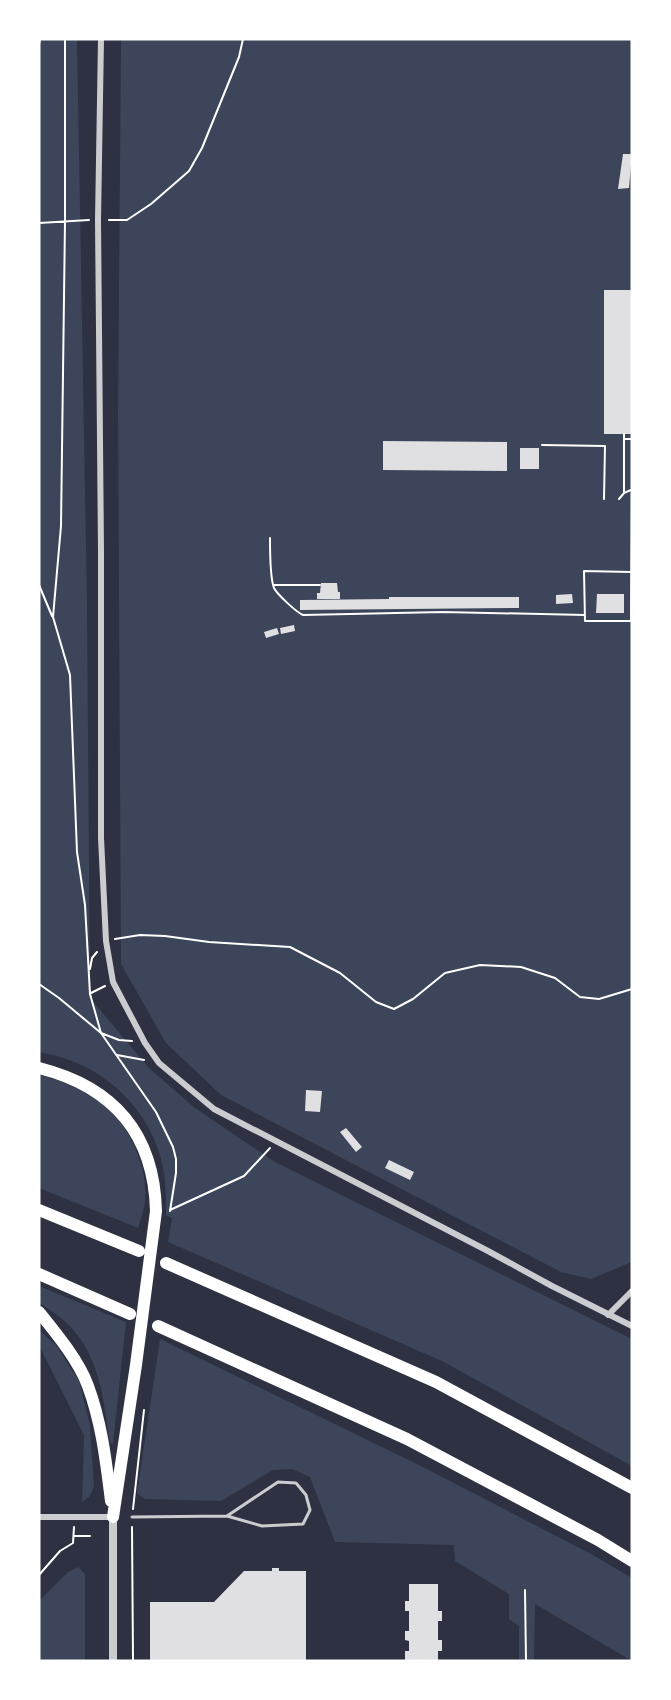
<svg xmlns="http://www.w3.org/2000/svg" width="671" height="1700" font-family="'Space Grotesk',sans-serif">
<rect width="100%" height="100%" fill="#2d3142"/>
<path fill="#3c4559" d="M39,39H77L87,603L90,998L149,1068L195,1108L275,1162L632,1339V1466L442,1361L168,1242L172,1218L166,1215C166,1201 166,1187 164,1173C157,1126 123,1083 79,1064C66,1058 53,1055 39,1052Z
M121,39H632V1262L591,1279L561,1272L221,1095L166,1043L121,964L118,411Z
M39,1075C59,1079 95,1095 109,1109C132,1133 148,1168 145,1201C144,1210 141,1219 138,1228L39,1188Z
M39,1286L126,1322L113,1444L110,1443C103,1399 100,1350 62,1319C55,1313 47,1308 39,1303Z
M39,1330L56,1345L79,1381L90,1425L94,1487L89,1497L82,1502L84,1435L41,1349L39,1348Z
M160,1339L421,1466L593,1555L632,1578V1661L535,1604L534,1661H519V1626L509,1619V1594L455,1561L454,1545L335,1542L310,1477L292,1469L273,1470L221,1501L145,1499L137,1493Z
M78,1567L85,1574V1661H39V1601L68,1572Z"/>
<path fill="#e0e0e3" d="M623,154H632L629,188L618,189Z
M604,290H632V434H604Z
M383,441L507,442V471L383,470Z
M520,448H539V469H520Z
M321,583H337L338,592H340V599H317V593H320Z
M572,594L573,603L556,604V595Z
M597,594H624V613H596Z
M389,597H519V608L300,610V600L389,599Z
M294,625L295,631L281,634L280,628Z
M277,628L279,634L266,638L264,632Z
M306,1090L322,1091L320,1112L305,1111Z
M346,1128L362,1147L356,1152L340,1132Z
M389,1160L414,1172L410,1180L385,1168Z
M272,1568H279V1571H306V1661H150V1602H214L244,1571H272Z
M409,1584H438V1611H442V1621H438V1640H442V1651H438V1661H405V1651H409V1641L405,1640V1631H409V1611H405V1601H409Z"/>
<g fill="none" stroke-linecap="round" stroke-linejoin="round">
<path stroke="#fff" stroke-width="2" d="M65,39V221L61,526L53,617L70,675L77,852L85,905L90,994L101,1033L119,1040L132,1041
M39,44L40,39
M109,220H127L151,204L189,171L202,148L239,57L243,39
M39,223L89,220
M624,434V493
M624,439H632
M542,445L605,446L604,499
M619,499L624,493L631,490
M270,538C270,549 270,578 274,588C277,594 296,612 303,615L443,612L585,615
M631,572L584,571L585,621H631L632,490
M39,585L52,616
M274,585H320
M115,939L140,935L165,936L209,942L290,947L340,973L376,1002L394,1009L413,999L445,973L480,965L521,967L555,978L580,997L599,999L632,989
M90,969L92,958L97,952
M39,984L59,998L101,1033L156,1112L173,1147L176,1159V1173L170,1211
M91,993L105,986
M117,1055L144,1060
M170,1210L244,1176L270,1148
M133,1509L144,1410
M132,1527L133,1661
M74,1536H90
M39,1575L60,1551L73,1543L74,1527
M525,1590L526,1661"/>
<path stroke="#caccd0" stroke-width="3" d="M132,1517L227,1516L262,1526L303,1524L310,1510L306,1495L296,1483L278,1482L227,1516"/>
<path stroke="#caccd0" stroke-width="6" d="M101,39L98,220L101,551V838L106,941L113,982L145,1043L159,1063L214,1109L488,1251L552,1286L632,1326
M608,1315L632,1291
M39,1517H113"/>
<path stroke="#caccd0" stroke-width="8" d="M113,1517V1661"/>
<path stroke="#fff" stroke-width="12" d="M39,1068C114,1087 154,1134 156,1211L136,1365L113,1517
M39,1210L139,1251
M166,1263L436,1382L632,1488
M39,1274L130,1314
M39,1312C56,1333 79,1361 88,1386C102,1424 106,1462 111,1501
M158,1326L407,1439L598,1540L632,1561"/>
</g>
<rect width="671" height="1700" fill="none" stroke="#ffffff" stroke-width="81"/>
</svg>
